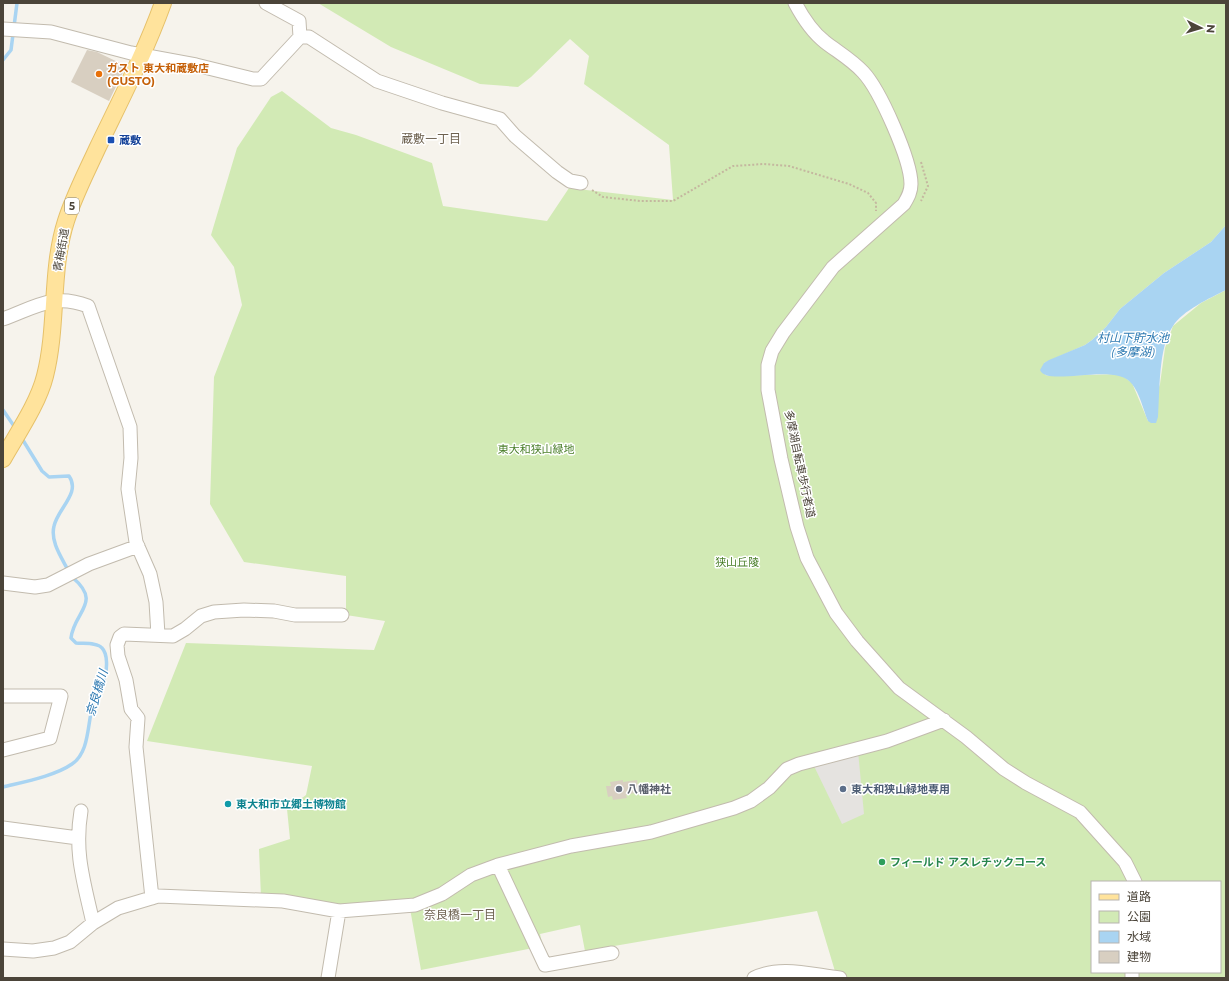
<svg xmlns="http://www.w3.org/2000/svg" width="1229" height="981" font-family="Montserrat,'Noto Sans JP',sans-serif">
<rect width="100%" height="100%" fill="#f6f3ec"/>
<path fill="#d2eab5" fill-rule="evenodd" d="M318,3H1226V225L1211,242L1164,273L1120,309L1106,327L1092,340L1085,345L1044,363L1045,375L1051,376L1120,374L1132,383L1148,421L1160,384L1165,348L1173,326L1201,303L1226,290V978H837L817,911L585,951L580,925L540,934L543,946L421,970L409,903L353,910L261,897L259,849L290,839L287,809L306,795L312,766L147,741L186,643L374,650L385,621L346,615V576L244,562L210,504L214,377L242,305L234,267L211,235L237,148L271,97L282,91L331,128L356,135L432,163L443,206L547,221L569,188L673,200L669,145L584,84L589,56L570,39L531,77L518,87L480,84L391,47ZM1092,882H1220V972H1092Z"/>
<path fill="#e5e3e0" d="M858,751L864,814L842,824L813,764Z"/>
<path fill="#a9d4f2" d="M1226,225V290C1210,298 1182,311 1173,326C1158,348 1160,391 1158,417L1156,423H1151L1148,421C1143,409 1140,394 1132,384C1116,361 1047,388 1040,370L1044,363L1049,360L1085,345L1092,340L1106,327L1120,309L1164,273L1211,242Z"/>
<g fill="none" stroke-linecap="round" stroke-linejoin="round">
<path stroke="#a9d4f2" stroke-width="3.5" d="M3,60L11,50L17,3
M3,410L16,429
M21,437L42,471L49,477L69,476C81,493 58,508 54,526C50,542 62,558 69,572
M3,787C23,782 55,776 72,764C90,752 87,723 93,705C96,695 102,686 105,677C107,669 108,654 102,648C97,642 83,644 76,643L71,638C74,611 103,603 72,577"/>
</g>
<path fill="#d8cfc1" d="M87,50L97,52L126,66L109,101L71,82Z
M623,780V782L637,780L639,792L626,795L627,798L613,800L612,796L608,797L606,786H611L610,782Z"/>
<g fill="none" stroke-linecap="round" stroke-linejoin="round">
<g stroke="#c2bbae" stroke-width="15">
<path id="minor" d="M266,3L299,21L300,37
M795,3C803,18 812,32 825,42C838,52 852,60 863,72C880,90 911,160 911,184C911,192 908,197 904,204L833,267L783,333L772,351L768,365V390L781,459L797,527L807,558L836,613L857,641L899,688L966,737L1004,769L1026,783L1080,812L1125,862L1135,882
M3,29L51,32L131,53L196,65L253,79H261L300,37H309L377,81L442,103L500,119L515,136L557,172L570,181L581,183
M3,319C36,307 53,293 88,306L130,427L131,458L128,489L136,542L150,574L156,602L158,635
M3,583L35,587L48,585L89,564L138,546
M3,696H61L50,738L3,750
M81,811C74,853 84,882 93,923
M3,828L78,838
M498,865L545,965L612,953
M152,898L136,747L138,718L131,709L126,680L118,656L117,645L120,637L124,634L173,636L185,629L201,616L214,612L244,610L274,611L295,615H342
M3,949L33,951L54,948L70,942L93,923L118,908L158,896L283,901L339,911L415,905L442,894L471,875L498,865L571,846L651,832L734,808L751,801L769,788L787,769L799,764L887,741L944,720
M328,978L339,911
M754,978C780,965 812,975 840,978
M1132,978V972"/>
</g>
<g stroke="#e6c16a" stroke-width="18">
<path id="major" d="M3,459C17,434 38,404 45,376C58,325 50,271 66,221C74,196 86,173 97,149C120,101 145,53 163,3"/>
</g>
<path stroke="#c4b79f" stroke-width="2" stroke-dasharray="2 2" stroke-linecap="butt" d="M921,162L928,186L921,201
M592,190L603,197L640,201H673L733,166L764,164L789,166L849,184L868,193L876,203V211"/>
<use href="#minor" stroke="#fff" stroke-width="13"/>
<use href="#major" stroke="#ffe39c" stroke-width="16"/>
</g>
<circle fill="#e8710a" stroke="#fff" stroke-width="1.5" cx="99" cy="74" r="4"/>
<rect fill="#1a4fb4" stroke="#fff" stroke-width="1.5" x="107" y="136" width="8" height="8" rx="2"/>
<circle fill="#6b7280" stroke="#fff" stroke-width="1.5" cx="619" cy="789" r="4"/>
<circle fill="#5c6f8a" stroke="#fff" stroke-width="1.5" cx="843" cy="789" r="4"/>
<circle fill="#0f9aa8" stroke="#fff" stroke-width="1.5" cx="228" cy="804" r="4"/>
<circle fill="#2e9e5b" stroke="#fff" stroke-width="1.5" cx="882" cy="862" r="4"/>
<g text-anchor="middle" stroke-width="3" stroke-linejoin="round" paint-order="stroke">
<rect fill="#fff" stroke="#817c74" stroke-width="1" x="65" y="198" width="14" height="16" rx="3"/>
<g font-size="10" font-weight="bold" fill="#4b4439">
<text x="72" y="210">5</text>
</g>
<g font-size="11" font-weight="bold" fill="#c56008" stroke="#fff" text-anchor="start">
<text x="107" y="72">ガスト 東大和蔵敷店<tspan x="107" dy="13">(GUSTO)</tspan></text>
</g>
<g font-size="11" font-weight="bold" fill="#164399" stroke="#fff" text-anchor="start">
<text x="119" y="144">蔵敷</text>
</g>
<g font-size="11" fill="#4b4439" stroke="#fff">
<text transform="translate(61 250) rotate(-80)" y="4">青梅街道</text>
<text transform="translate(800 464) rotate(78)" y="4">多摩湖自転車歩行者道</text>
</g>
<g font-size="11" fill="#4a7f2a" stroke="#fff">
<text x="536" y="453">東大和狭山緑地</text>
<text x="737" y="566">狭山丘陵</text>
</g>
<g font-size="11" font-weight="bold" fill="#5b616d" stroke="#fff" text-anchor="start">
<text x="627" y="793">八幡神社</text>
</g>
<g font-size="11" font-weight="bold" fill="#4e5e75" stroke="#fff" text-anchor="start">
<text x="851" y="793">東大和狭山緑地専用</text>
</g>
<g font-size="11" font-weight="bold" fill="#0d838f" stroke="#fff" text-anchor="start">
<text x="236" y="808">東大和市立郷土博物館</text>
</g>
<g font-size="11" font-weight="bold" fill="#27864d" stroke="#fff" text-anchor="start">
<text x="890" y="866">フィールド アスレチックコース</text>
</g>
<g font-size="12" fill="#6e6250" stroke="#fff">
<text x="431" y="143">蔵敷一丁目</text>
<text x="460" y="919">奈良橋一丁目</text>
</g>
<g font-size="12" font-style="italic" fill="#2e7ab2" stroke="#fff">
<text x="1133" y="342">村山下貯水池<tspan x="1133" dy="14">(多摩湖)</tspan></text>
<text transform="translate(97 693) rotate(-73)" y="4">奈良橋川</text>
</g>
</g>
<rect width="1229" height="981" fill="none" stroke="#4b4439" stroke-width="8"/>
<rect x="1091" y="881" width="130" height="92" fill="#ffffff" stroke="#b7b4b0"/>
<rect x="1099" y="894" width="20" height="6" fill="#ffe39c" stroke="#b7b4b0"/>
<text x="1127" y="901" font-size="12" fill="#4b4439">道路</text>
<rect x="1099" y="911" width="20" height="12" fill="#d2eab5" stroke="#b7b4b0"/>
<text x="1127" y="921" font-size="12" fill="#4b4439">公園</text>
<rect x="1099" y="931" width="20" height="12" fill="#a9d4f2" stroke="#b7b4b0"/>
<text x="1127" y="941" font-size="12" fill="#4b4439">水域</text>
<rect x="1099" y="951" width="20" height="12" fill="#d8cfc1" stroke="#b7b4b0"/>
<text x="1127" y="961" font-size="12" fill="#4b4439">建物</text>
<g transform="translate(1201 28) rotate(95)" stroke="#ffffff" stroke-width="3" paint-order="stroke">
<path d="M0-3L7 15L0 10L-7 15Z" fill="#4b4439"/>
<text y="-6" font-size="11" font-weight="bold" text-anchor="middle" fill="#4b4439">N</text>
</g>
</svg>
